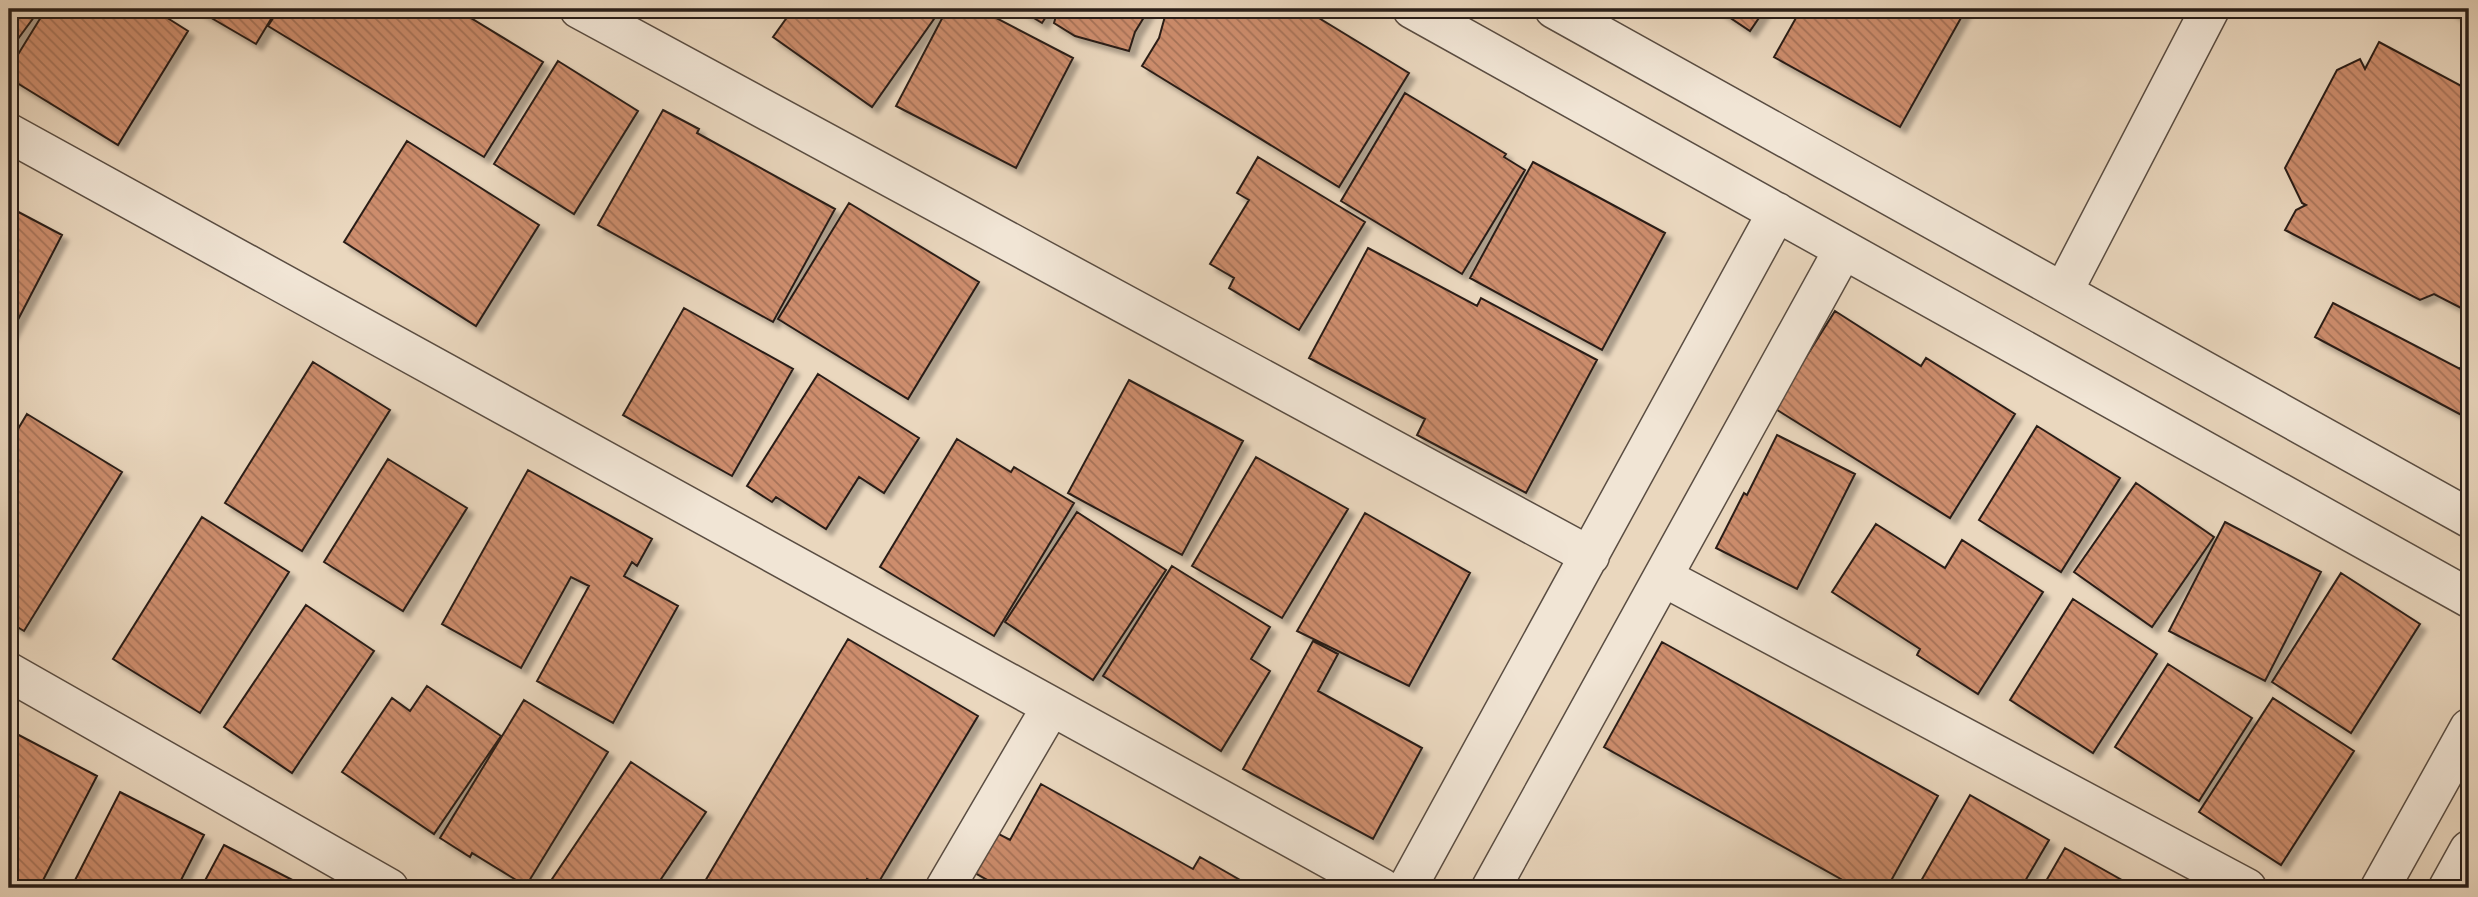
<svg xmlns="http://www.w3.org/2000/svg" width="2478" height="897" font-family="Cardo,serif">
<defs>
<pattern id="building-back-hatch" width="6" height="6" patternUnits="userSpaceOnUse" patternTransform="scale(1.75)"><rect width="6" height="6" fill="#cd8d6d"/><path d="M-1 5l2 2M0 0l6 6M5-1l2 2" fill="none" stroke="#a77359"/></pattern>
<filter id="shadow"><feDropShadow dx="6" dy="6" stdDeviation="2" flood-color="#0004"/></filter>
</defs>
<rect width="100%" height="100%" fill="#ead7be"/>
<filter id="stains"><feTurbulence type="fractalNoise" baseFrequency=".00286" numOctaves="4"/><feColorMatrix values="0 0 0 0 .2 0 0 0 0 .09 0 0 0 0 .02 0 0 0 .5 -.17"/></filter>
<radialGradient id="worn" r=".72"><stop offset=".6" stop-color="#630" stop-opacity="0"/><stop offset="1" stop-color="#630" stop-opacity=".3"/></radialGradient>
<path fill="url(#building-back-hatch)" stroke="#2a1f19" stroke-width="2" filter="url(#shadow)" d="M9,9H40L9,51Z
M46,9H153L188,31L118,145L9,78V69Z
M196,9H277L256,44Z
M279,9H456L543,62L484,157L268,26Z
M793,9H941L872,107L773,37Z
M947,9H979L1073,58L1016,168L896,106Z
M1019,9H1051L1042,23Z
M1058,9H1149L1135,32L1129,51L1075,36L1054,23Z
M1167,9H1304L1409,73L1339,187L1142,66L1159,38Z
M1717,9H1765L1750,31Z
M1801,9H1966L1900,127L1774,57Z
M2448,9H2469V23Z
M2379,42L2469,90V312L2434,294L2420,300L2285,230L2296,210L2306,205L2302,203L2285,168L2337,70L2360,59L2365,69Z
M558,61L638,111L574,214L494,164Z
M1405,93L1506,154L1504,157L1525,170L1462,274L1341,201Z
M663,110L699,129L697,133L835,209L773,322L598,225Z
M407,141L539,225L476,326L344,242Z
M1258,157L1365,222L1299,330L1229,288L1234,278L1210,264L1249,200L1237,193Z
M1533,162L1665,233L1602,350L1470,278Z
M849,203L979,282L908,399L778,319Z
M9,207L62,235L9,337Z
M1368,248L1477,306L1481,298L1597,360L1526,493L1417,435L1425,419L1309,358Z
M2333,303L2460,369L2464,361L2469,359V419L2315,337Z
M684,308L793,369L732,476L623,415Z
M1835,311L1921,366L1926,358L2015,414L1950,518L1774,408Z
M313,362L390,410L302,551L225,503Z
M818,374L919,438L884,493L859,477L826,529L776,497L772,502L747,486Z
M1129,380L1243,441L1182,555L1068,493Z
M27,414L122,472L24,631L9,622V444Z
M2037,426L2120,478L2061,572L1979,520Z
M1777,435L1855,474L1797,589L1716,548L1744,493L1747,495Z
M957,439L1011,472L1014,467L1074,503L994,636L880,567Z
M1256,457L1348,509L1282,618L1192,566Z
M388,459L467,508L403,611L324,562Z
M528,470L652,539L637,566L632,562L624,576L678,606L613,723L537,681L589,586L571,577L521,668L442,624Z
M2136,483L2214,537L2152,627L2074,572Z
M1077,512L1166,570L1093,680L1005,622Z
M1365,513L1470,573L1409,686L1297,631Z
M202,517L289,572L200,713L113,659Z
M2225,522L2321,572L2265,681L2169,631Z
M1876,524L1945,568L1962,540L2043,592L1978,694L1917,655L1920,649L1832,592Z
M1172,566L1270,627L1251,659L1270,671L1221,751L1103,676Z
M2341,573L2420,624L2351,733L2272,682Z
M2073,599L2157,654L2093,753L2010,700Z
M306,605L374,651L292,773L224,727Z
M848,639L978,716L877,885L867,879L862,888H701Z
M1313,641L1338,654L1318,691L1422,748L1373,839L1243,769Z
M1662,642L1938,796L1887,888H1857L1604,747Z
M2168,664L2252,718L2199,801L2115,747Z
M427,686L501,736L434,834L342,772L392,698L410,711Z
M2273,698L2354,751L2281,865L2199,812Z
M524,700L608,752L526,886L472,853L470,857L440,838Z
M13,732L97,776L39,888H9V740Z
M631,762L706,812L655,888H546Z
M1041,784L1193,869L1200,857L1254,888H1002L975,873L997,833L1010,840Z
M120,792L204,835L177,888H71Z
M1970,795L2049,840L2021,888H1917Z
M224,845L308,888H201Z
M2065,848L2136,888H2042Z"/>
<g fill="none" stroke-linecap="round" stroke-linejoin="round">
<g stroke="#5a4d42" stroke-width="41">
<path id="minor" d="M579,9L1590,556
M1412,9L2469,598
M1554,9L2469,518
M9,133L1382,888
M2063,292L2210,9
M1663,577L2247,888
M9,672L389,888
M945,888L1051,707
M1407,888L1777,212
M1491,888L1843,250
M2380,888L2469,728
M2448,888L2469,850"/>
</g>
<use href="#minor" stroke="#f1e5d5" stroke-width="38"/>
</g>
<rect width="2478" height="897" fill="none" stroke="#ead7be" stroke-width="35"/>
<rect x="10" y="10" width="2457" height="876" fill="none" stroke="#2a1f19" stroke-width="3.5"/>
<rect x="18" y="18" width="2443" height="862" fill="none" stroke="#2a1f19" stroke-width="2"/>
<rect width="100%" height="100%" filter="url(#stains)"/>
<rect width="100%" height="100%" fill="url(#worn)"/>
</svg>
